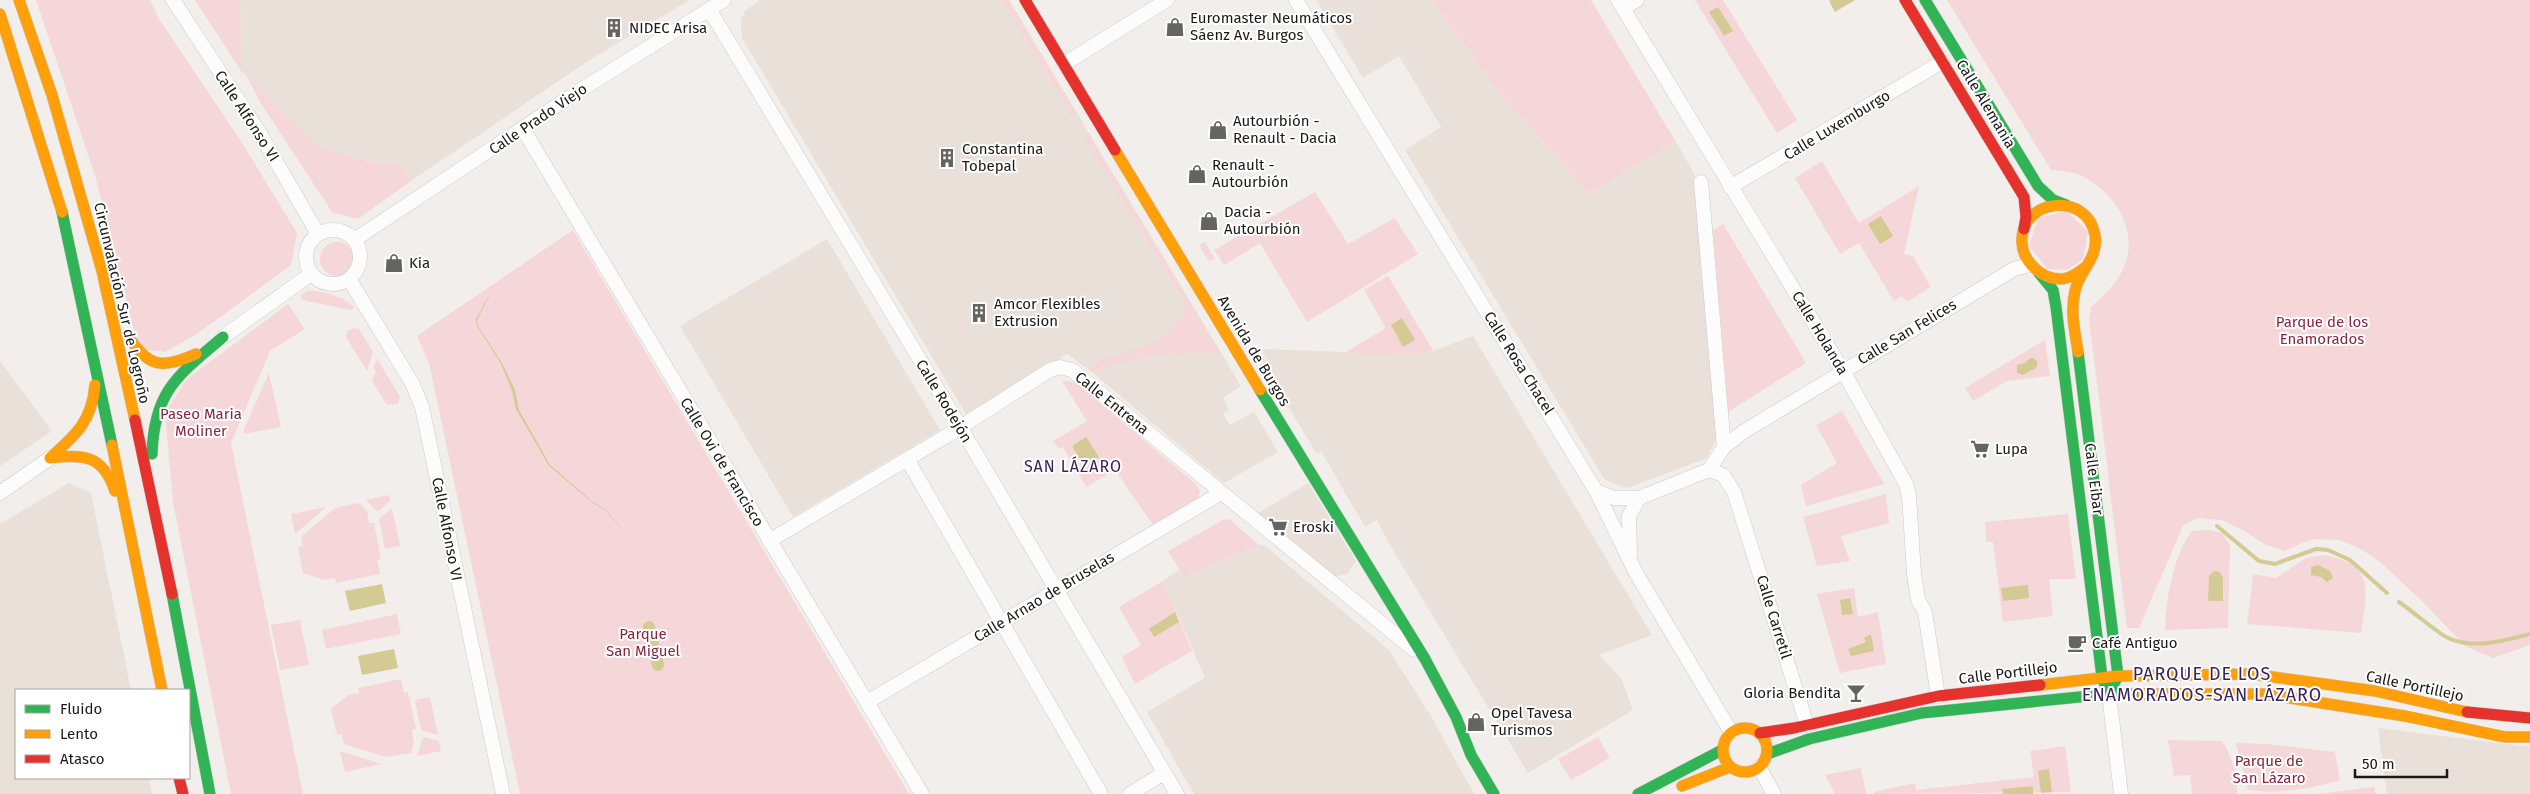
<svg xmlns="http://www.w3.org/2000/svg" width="2530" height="794" font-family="'Fira Sans',sans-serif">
<rect width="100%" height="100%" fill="#f2eeeb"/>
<path fill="#e9e0d9" d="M240,0H690L588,61L411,181L400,164L374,163L319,147L241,71Z
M760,0H1009L1241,386L1223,398L1229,410L1223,414L1230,425L1254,412L1278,452L1224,483L1093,373L1067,354L966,414L742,38L741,20L745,11Z
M1316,0H1432L1496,90L1589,194L1676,142L1695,175L1718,434L1707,458L1627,488L1605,480L1405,150L1441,127L1399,56L1363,78Z
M827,239L940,430L793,517L680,326Z
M1473,336L1652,635L1599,655L1621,678L1633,710L1528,773L1391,547L1377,520L1365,527L1321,451L1317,454L1260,360L1267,359L1261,349L1346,352L1366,356L1428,353Z
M0,361L52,431L0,466Z
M69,483L91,493L131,690H16V778H149L152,794H0V524Z
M1308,483L1356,561L1347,574L1332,577L1255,515Z
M1259,545H1264L1389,650L1432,718L1474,794H1194L1147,712L1205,678L1163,581L1179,570L1184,577Z
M2378,728L2530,747V794H2387Z"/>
<path fill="#f5d7d9" d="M36,0H150L159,19L239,138L297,233L291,265L197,334L165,352L143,349L135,335L95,175Z
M195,0H240L241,71Z
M1002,0H1009L1077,115L1070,114Z
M1432,0H1591L1676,142L1589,194L1496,90Z
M1695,0H1723L1797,120L1777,133Z
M1947,0H2530V645L2493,658L2465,646L2423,602L2380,562L2361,549L2339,540L2312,539L2284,551L2264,544L2243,530L2221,520L2198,518L2183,526L2139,628H2127L2089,319L2091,307C2103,296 2116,285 2123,269C2141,231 2113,188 2077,174C2069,171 2059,171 2051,170Z
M247,77L319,147L374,163L400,164L411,181L358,219L332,212L260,102Z
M1088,134L1221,354C1174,349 1141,356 1096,371L1092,372L1087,368C1129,344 1152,358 1186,311L1185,304L1086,141Z
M1822,161L1859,223L1919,186L1904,254L1913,256L1931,287L1907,302L1902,296L1894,301L1859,243L1840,254L1795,178Z
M1315,192L1348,244L1395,218L1418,254L1307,322L1260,243L1224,265L1214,250Z
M2067,211L2088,232L2083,259L2067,270L2048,269L2029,246L2038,218Z
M1723,224L1806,363L1728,412L1713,230Z
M573,230L909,794H520L429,363L417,336Z
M1205,242L1215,259L1208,260L1199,245Z
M320 259a17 17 0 1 1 34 0a17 17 0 1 1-34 0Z
M1388,276L1433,350L1428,353L1366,356L1346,352L1386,328L1364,290Z
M307,291C319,289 348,298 355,308L350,310L303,300L300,296Z
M288,304L305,329L270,351L231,443L303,794H231L173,502L165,413L187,379Z
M354,328L359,329L373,352L367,371L346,337L347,331Z
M2045,340L2050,376L2007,381L1973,401L1965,388Z
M377,358L400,397L398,404L387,405L372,381L376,371L373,368Z
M269,373L281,427L244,434V429Z
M1062,381L1075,382L1197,485L1200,492L1198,498L1153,525L1115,470L1086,487L1063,447L1059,449L1053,441L1087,421Z
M1842,411L1884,484L1806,506L1801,485L1837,463L1816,425Z
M1886,494L1889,523L1841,536L1850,561L1817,566L1803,517Z
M389,495L390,501L378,512L366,500Z
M359,503L367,511L369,523H374L381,559L377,560L380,574L336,583L335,578L324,580L303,573L298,547L303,546L301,537L335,508Z
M326,507L295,534L291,514Z
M392,508L400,546L385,549L379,519Z
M2068,514L2076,579H2049L2053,616L2003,622L1993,542H1986L1985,522Z
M1229,519L1259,545L1184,577L1168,551L1223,520Z
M2209,530L2222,533L2230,545L2228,628L2165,630C2166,600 2173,555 2192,531Z
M2324,555C2376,564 2367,591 2361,633L2247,624L2253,574L2276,578L2306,558Z
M1163,581L1192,651L1135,684L1122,657L1141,645L1119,607Z
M1854,588L1858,617L1878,612L1886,664L1840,673L1817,594Z
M397,614L401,634L326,649L322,630Z
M300,620L309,665L280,670L271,625Z
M401,679L404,693L408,692L416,729L412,730L414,742L411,753L386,757L344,744L342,734L337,735L331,709L348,695L359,693L358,688Z
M430,697L438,735L421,730L415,700Z
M423,737L439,741L441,751L417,756Z
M1598,737L1610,758L1571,780L1558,759Z
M2168,740L2222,741C2233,758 2237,774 2237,794H2192L2190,775L2174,776Z
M2236,743L2268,744L2335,752L2340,780C2312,789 2276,794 2248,790Z
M2065,746L2071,792L1874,794L1873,792L1915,783L1916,790L2034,777L2030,751Z
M340,751L381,764L345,772Z
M1861,768L1866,794H1835L1825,775Z
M2374,787L2376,794H2317Z"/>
<path fill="#d3cb93" d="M1831,0H1855L1835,12L1829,1Z
M1718,7L1733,31L1724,36L1709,12Z
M1881,216L1893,236L1880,244L1868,224Z
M495,285L477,320L478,326L502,363L515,390L519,410L550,465L593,502L606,510L636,545L605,510L593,503L549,466L516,409L512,391L501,364L477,326L476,319Z
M1402,318L1415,340L1403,347L1391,325Z
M2030,358H2033L2038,362L2036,368L2023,375L2017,373V365L2025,363Z
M1086,437L1099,457L1084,466L1072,446Z
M2318,565L2330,571L2333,578L2327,582L2321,577L2311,575V567Z
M2214,571L2220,572L2223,578V601H2208L2209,576Z
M382,584L386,603L350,611L345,591Z
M2028,585L2029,598L2003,601L2001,588Z
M1850,598L1853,614L1842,615L1840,600Z
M1175,612L1179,622L1154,637L1149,629Z
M1871,634L1874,651L1851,656L1848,649L1866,642L1864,638Z
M394,649L398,668L362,675L358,656Z
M2049,769L2052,792L2041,793L2038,771Z
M2033,786V794H2003L2002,789Z"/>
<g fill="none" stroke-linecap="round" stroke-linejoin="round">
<path stroke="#d3cb93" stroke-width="4" d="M2217,526L2259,561L2275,564L2316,549L2328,550L2350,560L2387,593
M2399,602C2415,613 2430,627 2446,637C2471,650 2505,641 2530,634"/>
<path stroke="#d3cb93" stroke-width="12" d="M649,627L658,665"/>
<g stroke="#cecac8" stroke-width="15">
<path id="street" d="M173,0L259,132L318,234
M1296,0L1596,491L1636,573L1731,732
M1618,0L1843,371L1906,484L1909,496L1914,574L1918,600L1925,612L1938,696
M1623,8L1637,0
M709,9L955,418L1177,794
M1064,64L1167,0
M523,129L922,794
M1701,182L1724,447
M1730,187L1942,62
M306 257a27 27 0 1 1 54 0a27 27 0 1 1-54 0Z
M354,240L571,96L724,0
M349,279L412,383L422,407L503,794
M223,337L311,274
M907,459L1101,794
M1709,470L1723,475L1734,492L1807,725
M1596,491L1614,498H1639L1709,470L1724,447L1743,432L2014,269L2030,265
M0,493L50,458
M769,541L948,435L1050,370L1060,367L1072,370L1413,649
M1630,554L1629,516L1639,498
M2109,694L2121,794
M867,702L1221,493
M1759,767L1774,794
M1130,794L1164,773"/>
</g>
<g stroke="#cecac8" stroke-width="12">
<path id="fast" d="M1925,0L2038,186L2053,200L2066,205
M62,212L112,445
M2039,273L2053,290L2056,307L2102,677L2107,690
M2078,352L2118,676L2112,687
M1260,390L1425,659L1456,717L1471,755L1494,794
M152,454C154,391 178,375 223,337
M172,594L210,794
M1767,754L1809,739L1922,713L2109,694H2143
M1638,794L1722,750"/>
</g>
<g stroke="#cecac8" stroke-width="12">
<path id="slow" d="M19,0L52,95L102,271L135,420
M0,14L62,212
M1115,150L1260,390
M128,336C149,368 162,369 196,354
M2078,352C2075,332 2070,311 2075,291C2079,271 2099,258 2095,235C2087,190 2019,199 2022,243C2023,261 2041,279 2060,279C2070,279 2079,272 2087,266
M112,445L162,690
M50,458C84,454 103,455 115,491
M50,458C76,435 92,421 95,385
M2040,685L2118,676L2251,674L2375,691L2467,712
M2143,694H2264L2405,716L2505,737H2530
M1723 750a22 22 0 1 1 44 0a22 22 0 1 1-44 0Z
M1682,786L1730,767"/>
</g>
<g stroke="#cecac8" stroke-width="12">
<path id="jam" d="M1025,0L1115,150
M1905,0L2024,197L2026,217L2024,229
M135,420L172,594
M2467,712L2530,718
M1760,733L1794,728L1938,696L2040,685
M179,778L183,794"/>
</g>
<use href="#street" stroke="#fdfcfc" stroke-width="14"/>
<use href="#fast" stroke="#30b455" stroke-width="11"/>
<use href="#slow" stroke="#ff9f0a" stroke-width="11"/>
<use href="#jam" stroke="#e5322d" stroke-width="11"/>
</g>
<defs>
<g id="shop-bare" transform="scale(1.5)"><path d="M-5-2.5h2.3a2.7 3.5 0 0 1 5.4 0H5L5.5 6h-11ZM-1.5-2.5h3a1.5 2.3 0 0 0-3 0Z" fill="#666461" stroke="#fff" stroke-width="2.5" paint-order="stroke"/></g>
<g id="building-bare" transform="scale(1.5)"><path d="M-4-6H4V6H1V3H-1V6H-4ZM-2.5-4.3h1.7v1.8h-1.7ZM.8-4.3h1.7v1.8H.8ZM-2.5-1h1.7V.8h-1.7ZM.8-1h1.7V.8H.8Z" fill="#666461" stroke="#fff" stroke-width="2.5" paint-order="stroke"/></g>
<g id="supermarket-bare" transform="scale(1.5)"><path d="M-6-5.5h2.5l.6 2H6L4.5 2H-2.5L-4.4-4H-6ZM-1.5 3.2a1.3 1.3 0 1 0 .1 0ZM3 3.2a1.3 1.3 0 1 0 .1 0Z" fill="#666461" stroke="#fff" stroke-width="2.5" paint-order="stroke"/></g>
<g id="cafe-bare" transform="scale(1.5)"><path d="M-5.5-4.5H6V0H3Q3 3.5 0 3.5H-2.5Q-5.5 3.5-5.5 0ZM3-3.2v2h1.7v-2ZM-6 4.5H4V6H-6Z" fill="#666461" stroke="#fff" stroke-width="2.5" paint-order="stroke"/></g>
<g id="bar-bare" transform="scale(1.5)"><path d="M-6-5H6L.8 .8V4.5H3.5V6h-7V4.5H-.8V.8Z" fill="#666461" stroke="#fff" stroke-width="2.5" paint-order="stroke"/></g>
</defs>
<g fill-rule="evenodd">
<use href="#shop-bare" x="1175" y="27"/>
<use href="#building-bare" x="614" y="28"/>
<use href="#shop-bare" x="1218" y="130"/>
<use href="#building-bare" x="947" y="158"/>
<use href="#shop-bare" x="1197" y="174"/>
<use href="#shop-bare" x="1209" y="221"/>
<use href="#shop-bare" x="394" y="263"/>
<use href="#building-bare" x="979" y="313"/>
<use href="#supermarket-bare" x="1980" y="449"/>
<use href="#supermarket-bare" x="1278" y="527"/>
<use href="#cafe-bare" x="2077" y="643"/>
<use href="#bar-bare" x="1856" y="693"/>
<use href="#shop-bare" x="1476" y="722"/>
</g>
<g text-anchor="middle" stroke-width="4" stroke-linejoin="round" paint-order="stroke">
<g font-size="15" fill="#1b1917" stroke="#fff" text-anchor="start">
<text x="1190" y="23">Euromaster Neumáticos<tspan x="1190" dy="17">Sáenz Av. Burgos</tspan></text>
<text x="629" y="33">NIDEC Arisa</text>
<text x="1233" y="126">Autourbión -<tspan x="1233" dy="17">Renault - Dacia</tspan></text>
<text x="962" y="154">Constantina<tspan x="962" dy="17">Tobepal</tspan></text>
<text x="1212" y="170">Renault -<tspan x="1212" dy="17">Autourbión</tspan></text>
<text x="1224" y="217">Dacia -<tspan x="1224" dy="17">Autourbión</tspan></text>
<text x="409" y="268">Kia</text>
<text x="994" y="309">Amcor Flexibles<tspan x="994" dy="17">Extrusion</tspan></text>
<text x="1995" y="454">Lupa</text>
<text x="1293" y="532">Eroski</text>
<text x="2092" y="648">Café Antiguo</text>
<text x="1841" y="698" text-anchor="end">Gloria Bendita</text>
<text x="1491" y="718">Opel Tavesa<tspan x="1491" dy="17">Turismos</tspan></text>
</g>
<g font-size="15" fill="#1b1917" stroke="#fff">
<text transform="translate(1986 104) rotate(59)" y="5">Calle Alemania</text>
<text transform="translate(247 116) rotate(57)" y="5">Calle Alfonso VI</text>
<text transform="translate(538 119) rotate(-34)" y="5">Calle Prado Viejo</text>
<text transform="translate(1837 125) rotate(-31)" y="5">Calle Luxemburgo</text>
<text transform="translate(122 303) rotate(77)" y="5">Circunvalación Sur de Logroño</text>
<text transform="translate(1907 332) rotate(-31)" y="5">Calle San Felices</text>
<text transform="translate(1820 333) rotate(59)" y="5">Calle Holanda</text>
<text transform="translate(1254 351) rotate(59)" y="5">Avenida de Burgos</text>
<text transform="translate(1519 363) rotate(58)" y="5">Calle Rosa Chacel</text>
<text transform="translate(944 401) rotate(59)" y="5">Calle Rodejón</text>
<text transform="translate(1112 403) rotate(39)" y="5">Calle Entrena</text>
<text transform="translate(722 462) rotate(59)" y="5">Calle Ovi de Francisco</text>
<text transform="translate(2094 479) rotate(83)" y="5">Calle Eibar</text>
<text transform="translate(447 529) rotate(79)" y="5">Calle Alfonso VI</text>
<text transform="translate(1044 597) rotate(-31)" y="5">Calle Arnao de Bruselas</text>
<text transform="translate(1774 617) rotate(73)" y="5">Calle Carretil</text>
<text transform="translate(2008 673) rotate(-7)" y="5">Calle Portillejo</text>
<text transform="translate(2415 686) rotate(12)" y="5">Calle Portillejo</text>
</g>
<g font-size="15" fill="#87263f" stroke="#fff">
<text x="2322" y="327">Parque de los<tspan x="2322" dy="17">Enamorados</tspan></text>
<text x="201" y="419">Paseo Maria<tspan x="201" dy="17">Moliner</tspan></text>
<text x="643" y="639">Parque<tspan x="643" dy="17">San Miguel</tspan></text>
<text x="2269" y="766">Parque de<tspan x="2269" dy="17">San Lázaro</tspan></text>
</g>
<g font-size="16" letter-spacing="1" fill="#3b235d" stroke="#fff">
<text x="1073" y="472">SAN LÁZARO</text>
</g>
<g font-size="18" letter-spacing="1" fill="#3b235d" stroke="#fff">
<text x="2202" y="680">PARQUE DE LOS<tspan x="2202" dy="21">ENAMORADOS-SAN LÁZARO</tspan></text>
</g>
</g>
<rect x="15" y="689" width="175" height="90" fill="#ffffff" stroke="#a4a3a2"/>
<rect x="25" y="705" width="25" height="8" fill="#30b455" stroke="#a4a3a2"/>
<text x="60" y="714" font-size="15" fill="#1b1917">Fluido</text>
<rect x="25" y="730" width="25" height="8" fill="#ff9f0a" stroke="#a4a3a2"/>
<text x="60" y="739" font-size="15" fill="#1b1917">Lento</text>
<rect x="25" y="755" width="25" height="8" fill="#e5322d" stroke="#a4a3a2"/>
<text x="60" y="764" font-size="15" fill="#1b1917">Atasco</text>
<path d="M2355 769v8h92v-8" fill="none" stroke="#1b1917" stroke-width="2.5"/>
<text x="2362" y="769" font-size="15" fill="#1b1917" stroke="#ffffff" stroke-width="4" paint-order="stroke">50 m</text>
</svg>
